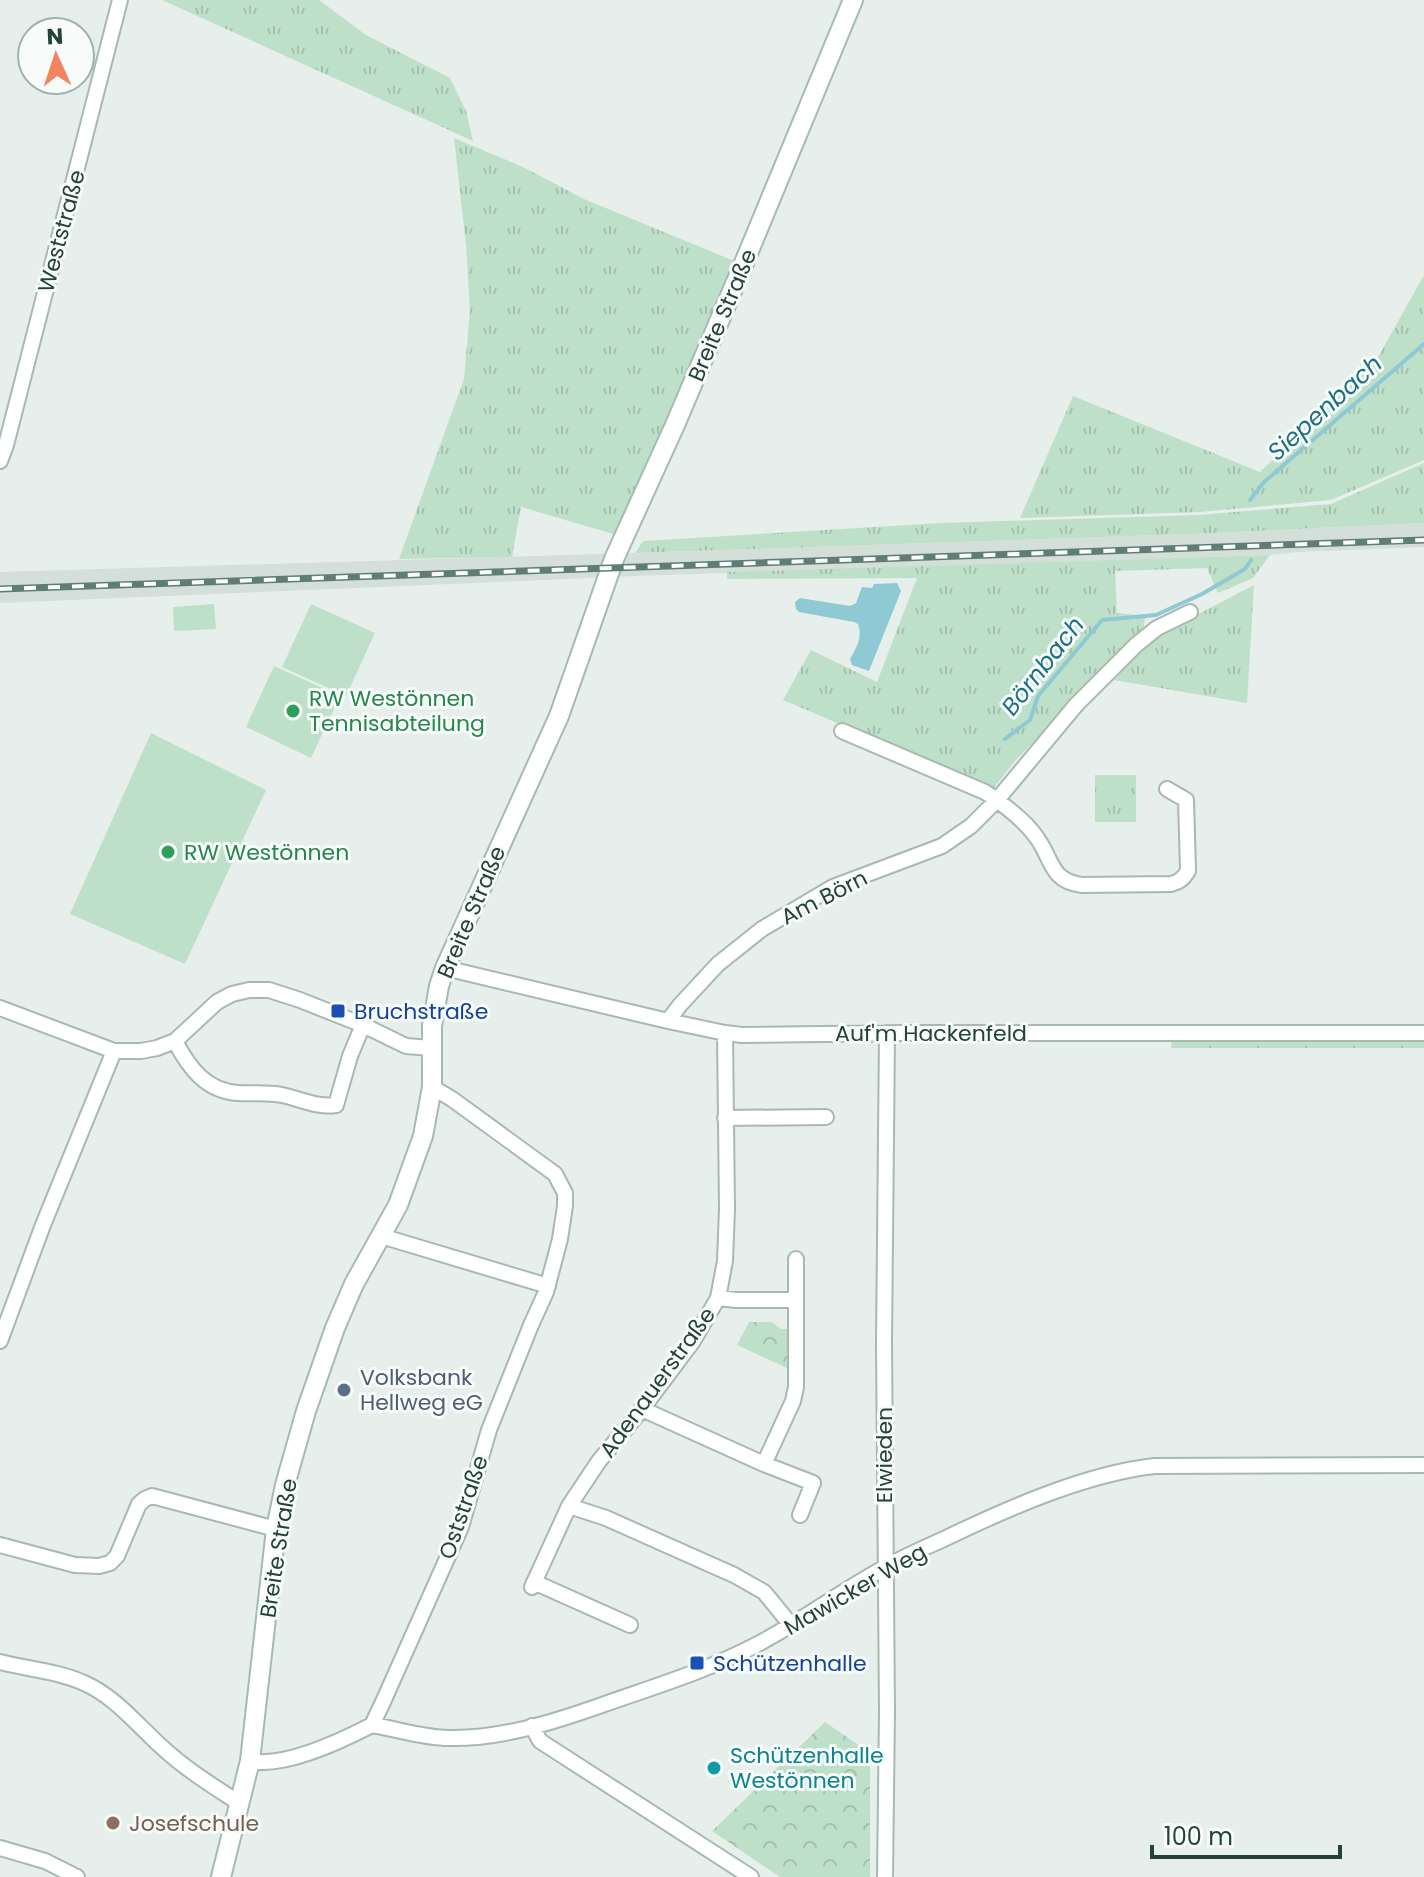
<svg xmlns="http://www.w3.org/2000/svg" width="1424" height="1877" font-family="Poppins,sans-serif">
<defs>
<pattern id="grass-tufts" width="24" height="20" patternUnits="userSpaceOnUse" patternTransform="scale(2)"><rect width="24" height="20" fill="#bfe0c8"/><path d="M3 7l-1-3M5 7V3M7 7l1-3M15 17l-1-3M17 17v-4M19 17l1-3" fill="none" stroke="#a4c1ad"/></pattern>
<pattern id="park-crowns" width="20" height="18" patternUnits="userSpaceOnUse" patternTransform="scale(2)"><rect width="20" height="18" fill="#bfe0c8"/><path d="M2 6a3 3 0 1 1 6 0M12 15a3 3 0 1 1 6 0" fill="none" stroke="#a4c1ad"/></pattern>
</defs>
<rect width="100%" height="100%" fill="#e6efeb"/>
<path fill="#d4dfda" d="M1424,523V547L1299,552L1269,555L637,576L0,603V572L635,553L1190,534Z"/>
<path fill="url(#grass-tufts)" d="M162,0H319L366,35L450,78L466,111L473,141Z
M454,138L523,167L584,199L739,263L620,536L521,507L512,557L399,559L464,379L470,310L466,245Z
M1424,275V460L1331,500L1200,512L1020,518L1073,396L1260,472L1377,359Z
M1424,463V523L1190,534L635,553L643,541L941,523L1198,515L1331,504Z
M1270,555L1253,578L1218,593L1207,568L1115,571L1117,613L1145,616L1144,627L1014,762L993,789L783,700L811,650L877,682L917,578L727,579V572Z
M1254,585L1247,703L1114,680L1153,638Z
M1095,775H1136V822H1095Z
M1172,1035L1424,1038V1048H1171Z"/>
<path fill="url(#park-crowns)" d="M749,1322H772L781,1329H789V1369L737,1345Z
M825,1722L870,1753V1877H780L712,1831Z"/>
<path fill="#bfe0c8" d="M214,604L216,629L174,631L173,607Z
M311,604L375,633L346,696L282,667Z
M274,666L340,696L311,758L246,727Z
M151,733L266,790L185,964L70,914Z"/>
<path fill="#8ec9d4" d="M897,583L901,591L869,671L852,665L850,659C856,648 863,638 858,624L854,622L799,612L796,609L795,602L800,598L850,606L856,603L862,587L872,588L874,584Z"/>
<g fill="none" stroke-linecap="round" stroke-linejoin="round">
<path stroke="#8ec9d4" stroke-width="4" d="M1250,500L1264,482L1424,344
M1005,739L1030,720L1038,696L1102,620L1156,615L1202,594L1245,569L1251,560"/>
<g stroke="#a8b8b2" stroke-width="18">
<path id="street" d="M0,461L6,445L120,0
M842,731L985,792C1003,804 1025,820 1037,838C1053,860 1050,881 1082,885L1171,884C1179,882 1183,879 1188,871L1186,800L1167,789
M445,968L668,1021L725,1033L742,1035L907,1033H1424
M0,1008L114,1051H141L157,1048L175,1041L217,1002L232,994L249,990H269L300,1000L363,1025L406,1046L431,1048
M668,1021L680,1005L718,964L762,929L833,887L942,846L971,826L997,800L1076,705L1136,645L1157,628L1190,612
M175,1041C189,1068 206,1091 238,1093C253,1094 267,1092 282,1095C300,1099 318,1108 336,1105L350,1056L363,1025
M725,1118L826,1117
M381,1236L548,1286
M718,1298L736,1300H796V1387L793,1401L764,1464L813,1483L800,1515
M796,1300V1259
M0,1341L43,1225L114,1051
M642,1409L764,1464
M569,1506L606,1518L734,1575L764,1592L791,1625
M0,1545L75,1565L99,1566L110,1563L117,1556L139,1504L145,1499L152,1496L276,1529
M534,1582L630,1625
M532,1587L569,1506L599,1461L642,1409L693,1341L718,1298L725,1261L727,1209L725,1033
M0,1662C27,1669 58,1671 84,1683C116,1697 138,1726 164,1749C187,1770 213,1786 239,1803
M372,1725L383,1702L461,1527L489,1430L531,1325L546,1292L560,1239L565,1206V1193L555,1174L452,1099L432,1087
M532,1726L540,1741L751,1877
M250,1761C285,1768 341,1741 372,1725C397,1729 423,1738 449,1738C501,1739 554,1722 602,1705C653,1687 706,1671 754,1646C799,1623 840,1592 884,1568C903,1557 924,1548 944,1539C1006,1509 1085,1474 1154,1466L1424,1465
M0,1848L45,1861L77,1877
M885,1877L887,1711L884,1343L887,1033"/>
</g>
<g stroke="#a4bbb3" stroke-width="22">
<path id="secondary" d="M221,1877L250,1761L276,1529L285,1485L306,1411L335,1328L354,1284L398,1205L423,1136L432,1087V1026L439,986L445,968L559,716L614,559L675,425L744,263L853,0"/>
</g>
<use href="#street" stroke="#fff" stroke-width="14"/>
<use href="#secondary" stroke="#fff" stroke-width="18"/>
<g stroke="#5f7d75" stroke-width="7">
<path id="rail" d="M0,589L1424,540"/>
</g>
<use href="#rail" stroke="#f7fbf9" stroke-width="4" stroke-dasharray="12" stroke-linecap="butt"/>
</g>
<g fill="#2e9e5b" stroke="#f7fbf9" stroke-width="3">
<circle cx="293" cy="711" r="8"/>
<circle cx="168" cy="852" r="8"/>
</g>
<g fill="#1a4fb4" stroke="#f7fbf9" stroke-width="3">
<rect x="330" y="1003" width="16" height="16" rx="4"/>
<rect x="689" y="1655" width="16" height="16" rx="4"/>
</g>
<circle fill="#5c6f8a" stroke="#f7fbf9" stroke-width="3" cx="344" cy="1390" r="8"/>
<circle fill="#0f9aa8" stroke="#f7fbf9" stroke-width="3" cx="714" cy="1768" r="8"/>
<circle fill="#8d6e63" stroke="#f7fbf9" stroke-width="3" cx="113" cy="1823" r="8"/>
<g text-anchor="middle" stroke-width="6" stroke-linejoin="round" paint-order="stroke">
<g font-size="22" fill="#24423a" stroke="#f7fbf9">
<text transform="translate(61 231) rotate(-75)" y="8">Weststraße</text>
<text transform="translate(722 315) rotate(-67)" y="8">Breite Straße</text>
<text transform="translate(824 897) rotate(-27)" y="8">Am Börn</text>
<text transform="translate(471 912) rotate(-67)" y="8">Breite Straße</text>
<text x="931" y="1041">Auf'm Hackenfeld</text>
<text transform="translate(657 1382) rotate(-54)" y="8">Adenauerstraße</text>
<text transform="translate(884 1455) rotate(-90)" y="8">Elwieden</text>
<text transform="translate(463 1507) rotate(-71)" y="8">Oststraße</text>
<text transform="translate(278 1548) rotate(-81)" y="8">Breite Straße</text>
<text transform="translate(855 1589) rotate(-30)" y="8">Mawicker Weg</text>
</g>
<g font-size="22" fill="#27864d" stroke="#f7fbf9" text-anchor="start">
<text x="309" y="706">RW Westönnen<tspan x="309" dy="25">Tennisabteilung</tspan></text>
<text x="184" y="860">RW Westönnen</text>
</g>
<g font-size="22" fill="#164399" stroke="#f7fbf9" text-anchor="start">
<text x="354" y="1019">Bruchstraße</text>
<text x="713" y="1671">Schützenhalle</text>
</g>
<g font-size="22" fill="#4e5e75" stroke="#f7fbf9" text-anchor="start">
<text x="360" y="1385">Volksbank<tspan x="360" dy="25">Hellweg eG</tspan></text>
</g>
<g font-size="22" fill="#0d838f" stroke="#f7fbf9" text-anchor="start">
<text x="730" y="1763">Schützenhalle<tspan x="730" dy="25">Westönnen</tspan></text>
</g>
<g font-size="22" fill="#785e54" stroke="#f7fbf9" text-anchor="start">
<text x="129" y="1831">Josefschule</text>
</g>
<g font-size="24" font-style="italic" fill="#1c6f80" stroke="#f7fbf9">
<text transform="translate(1325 408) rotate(-42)" y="8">Siepenbach</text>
<text transform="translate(1043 666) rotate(-52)" y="8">Börnbach</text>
</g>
</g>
<g transform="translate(56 56) rotate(357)"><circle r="38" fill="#f7fbf9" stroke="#a3b1ad" stroke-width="2"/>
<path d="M0-6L14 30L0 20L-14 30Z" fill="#f4845f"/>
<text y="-12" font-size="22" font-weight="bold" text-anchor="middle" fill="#24423a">N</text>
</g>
<path d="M1152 1845v12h188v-12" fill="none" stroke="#24423a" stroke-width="4"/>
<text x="1164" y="1845" font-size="24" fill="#24423a" stroke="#f7fbf9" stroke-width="6" paint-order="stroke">100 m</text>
</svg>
